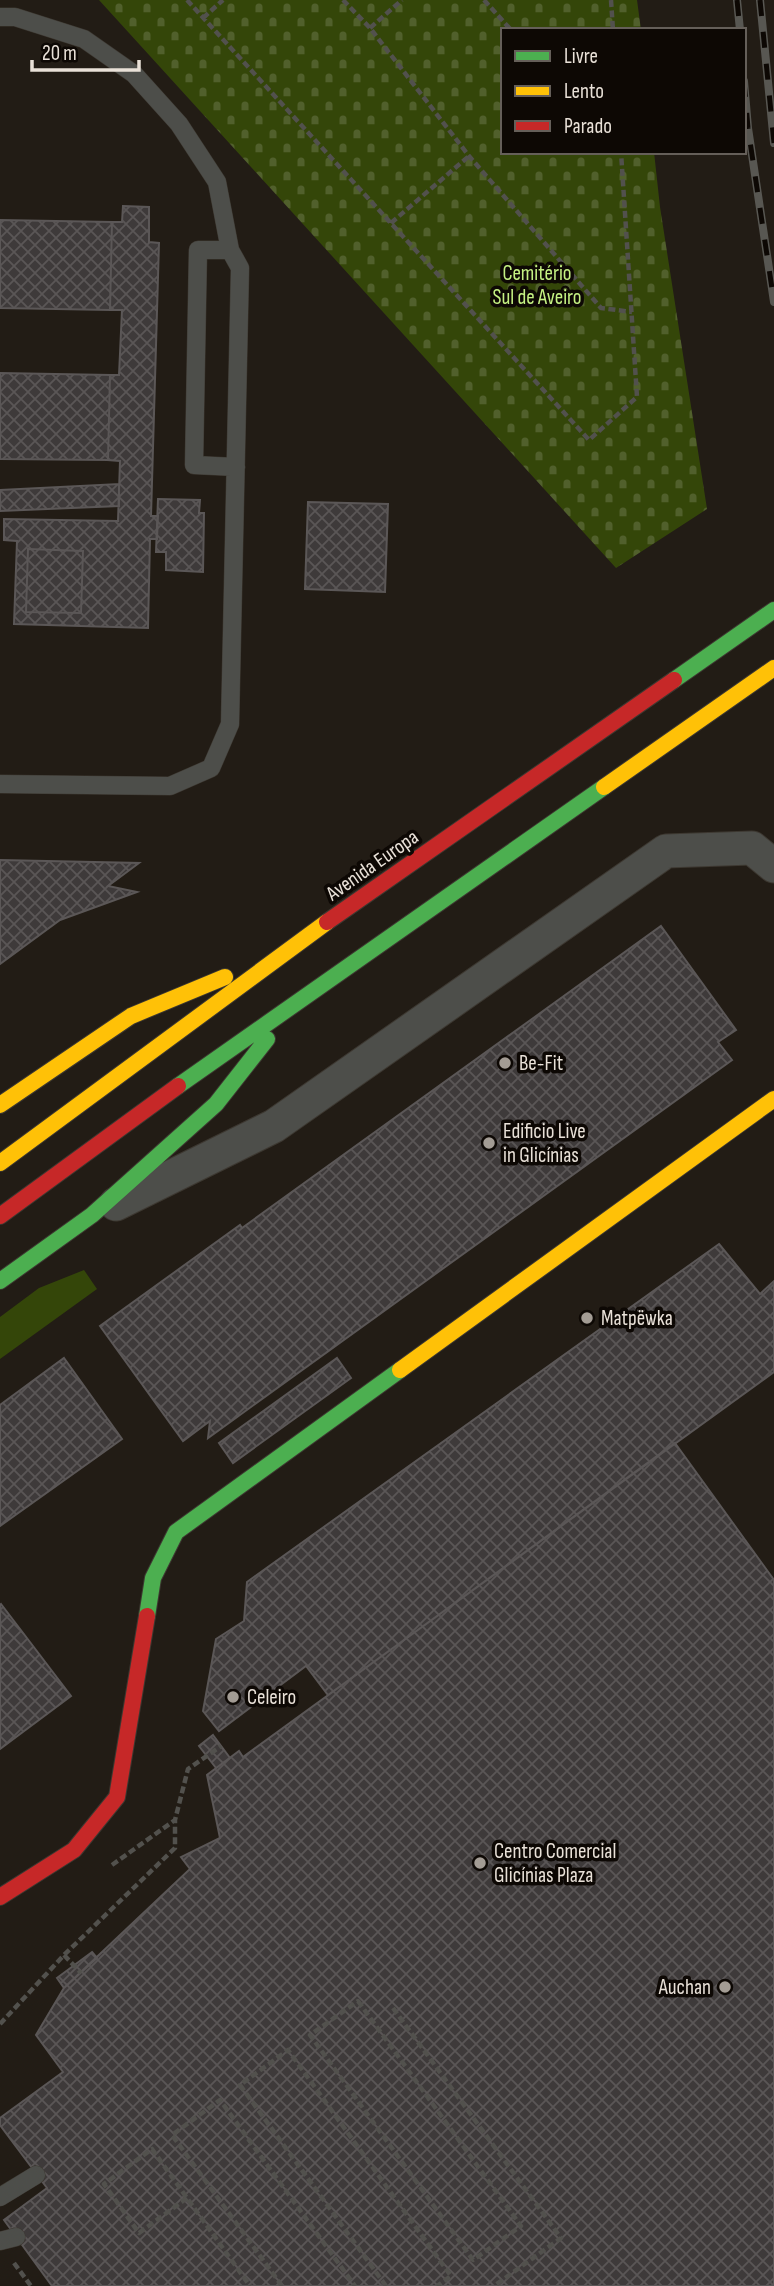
<svg xmlns="http://www.w3.org/2000/svg" width="774" height="2286" font-family="'Sofia Sans Condensed',sans-serif">
<defs>
<pattern id="cemetery-stones" width="16" height="16" patternUnits="userSpaceOnUse" patternTransform="scale(1.75)"><rect width="16" height="16" fill="#344609"/><path d="M2 7V4a2 2 0 0 1 4 0v3zM10 15v-3a2 2 0 0 1 4 0v3z" fill="#51602c"/></pattern>
<pattern id="building-cross-hatch" width="8" height="8" patternUnits="userSpaceOnUse" patternTransform="scale(1.75)"><rect width="8" height="8" fill="#3e3a3a"/><path d="M0 0l8 8M0 8l8-8" fill="none" stroke="#5a5656"/></pattern>
</defs>
<rect width="100%" height="100%" fill="#221c15"/>
<path fill="#344609" d="M84,1270L97,1289L0,1359V1317L39,1288Z"/>
<path fill="url(#cemetery-stones)" d="M99,0H637L641,30H503V152H654L660,207L707,509L616,568Z"/>
<path fill="url(#building-cross-hatch)" stroke="#5b5757" stroke-width="2" fill-rule="evenodd" d="M123,206L149,207V242L159,243L151,516H158L157,539H150L148,628L14,624L17,541L4,540V519L118,521L120,461L108,460L110,375H119L122,310H110L112,222H122ZM28,549L83,551L81,613L26,612Z
M0,220L112,222L110,310L0,308Z
M0,373L110,375L108,460L0,459Z
M119,484V506L0,511V490Z
M158,499L200,500L199,513H204L203,572L166,570V552H156Z
M308,502L388,504L385,592L305,589Z
M28,549L83,551L81,613L26,612Z
M0,860L139,863L108,886L137,892L60,920L0,964Z
M661,926L736,1030L718,1042L732,1060L208,1438L210,1421L183,1441L100,1326L240,1225L242,1228Z
M719,1244L760,1294L774,1281V1372L328,1695L306,1666L219,1731L203,1711L216,1639L244,1621L247,1582Z
M64,1358L122,1439L0,1526V1405Z
M337,1358L351,1378L233,1463L219,1443Z
M675,1443L774,1580V2286H52L4,2220L47,2188L0,2125V2118L63,2072L36,2035L64,1988L190,1869L181,1857L220,1838L207,1775L239,1751L243,1757Z
M1,1604L71,1696L0,1749V1605Z
M213,1735L230,1758L216,1768L199,1746Z
M92,1952L97,1958L64,1988L57,1978Z"/>
<g fill="none" stroke-linecap="round" stroke-linejoin="round">
<g stroke="#3d3831" stroke-width="19">
<path id="lane" d="M0,17H15L84,39L134,74L179,124L217,182L230,250L240,268L230,724L211,768L170,786L0,784
M230,250H198L194,465L236,467
M0,2197L36,2175
M0,2241L16,2237"/>
</g>
<g stroke="#3d3831" stroke-width="35">
<path id="street" d="M116,1204L274,1126L666,851L752,848L774,866"/>
</g>
<g stroke="#3d3831" stroke-width="18">
<path id="fast" d="M674,680L774,610
M178,1086L604,787
M0,1281L92,1215L216,1104L267,1039
M147,1616L153,1578L176,1532L400,1370"/>
</g>
<g stroke="#3d3831" stroke-width="18">
<path id="slow" d="M604,787L774,668
M0,1105L131,1016L225,977
M0,1163L327,922
M400,1370L774,1099"/>
</g>
<g stroke="#3d3831" stroke-width="18">
<path id="jam" d="M327,922L674,680
M0,1216L178,1086
M0,1897L74,1850L117,1797L147,1616"/>
</g>
<path stroke="#52514d" stroke-width="4.5" stroke-dasharray="7 3.5" stroke-linecap="butt" d="M187,0L589,440L637,397L621,152
M343,0L370,28L469,156L601,308L632,312
M484,0L511,30
M611,0L613,30
M203,18L223,0
M370,28L402,0
M391,223L469,156
M112,1865L175,1820L188,1769L221,1746
M64,1955L81,1973
M358,2001L521,2226L473,2260L310,2035Z
M393,2008L561,2238L494,2286
M0,2024L64,1955L175,1848V1820
M187,2198L139,2233L104,2184L152,2149L250,2286
M14,2263L31,2286
M282,2286L172,2135L220,2100L355,2286
M386,2286L240,2085L288,2050L451,2276L437,2286"/>
<use href="#lane" stroke="#4d4e4a" stroke-width="18"/>
<use href="#street" stroke="#4d4e4a" stroke-width="33"/>
<use href="#fast" stroke="#4caf50" stroke-width="16"/>
<use href="#slow" stroke="#ffc107" stroke-width="16"/>
<use href="#jam" stroke="#c62828" stroke-width="16"/>
<g stroke="#585752" stroke-width="8">
<path id="rail" d="M737,0L740,30
M760,0L774,143
M744,81L748,128L774,302"/>
</g>
<use href="#rail" stroke="#0d0804" stroke-width="5" stroke-dasharray="16" stroke-linecap="butt"/>
</g>
<g fill="#a39c94" stroke="#0d0804" stroke-width="2.5">
<circle cx="505" cy="1063" r="7"/>
<circle cx="489" cy="1143" r="7"/>
<circle cx="587" cy="1318" r="7"/>
<circle cx="233" cy="1697" r="7"/>
<circle cx="480" cy="1863" r="7"/>
<circle cx="725" cy="1987" r="7"/>
</g>
<g text-anchor="middle" stroke-width="7" stroke-linejoin="round" paint-order="stroke">
<g font-size="21" fill="#c5f183" stroke="#0d0804">
<text x="537" y="280">Cemitério<tspan x="537" dy="24">Sul de Aveiro</tspan></text>
</g>
<g font-size="21" fill="#e9e1d8" stroke="#0d0804">
<text transform="translate(372 865) rotate(-35)" y="7">Avenida Europa</text>
</g>
<g font-size="21" fill="#e9e1d8" stroke="#0d0804" text-anchor="start">
<text x="519" y="1070">Be-Fit</text>
<text x="503" y="1138">Edificio Live<tspan x="503" dy="24">in Glicínias</tspan></text>
<text x="601" y="1325">Matpëwka</text>
<text x="247" y="1704">Celeiro</text>
<text x="494" y="1858">Centro Comercial<tspan x="494" dy="24">Glicínias Plaza</tspan></text>
<text x="711" y="1994" text-anchor="end">Auchan</text>
</g>
</g>
<rect x="501" y="28" width="245" height="126" fill="#0d0804" stroke="#655f59" stroke-width="2"/>
<rect x="515" y="51" width="35" height="10" fill="#4caf50" stroke="#655f59" stroke-width="2"/>
<text x="564" y="63" font-size="21" fill="#e9e1d8">Livre</text>
<rect x="515" y="86" width="35" height="10" fill="#ffc107" stroke="#655f59" stroke-width="2"/>
<text x="564" y="98" font-size="21" fill="#e9e1d8">Lento</text>
<rect x="515" y="121" width="35" height="10" fill="#c62828" stroke="#655f59" stroke-width="2"/>
<text x="564" y="133" font-size="21" fill="#e9e1d8">Parado</text>
<path d="M32 60v10h107v-10" fill="none" stroke="#e9e1d8" stroke-width="3.5"/>
<text x="42" y="60" font-size="21" fill="#e9e1d8" stroke="#0d0804" stroke-width="5" paint-order="stroke">20 m</text>
</svg>
